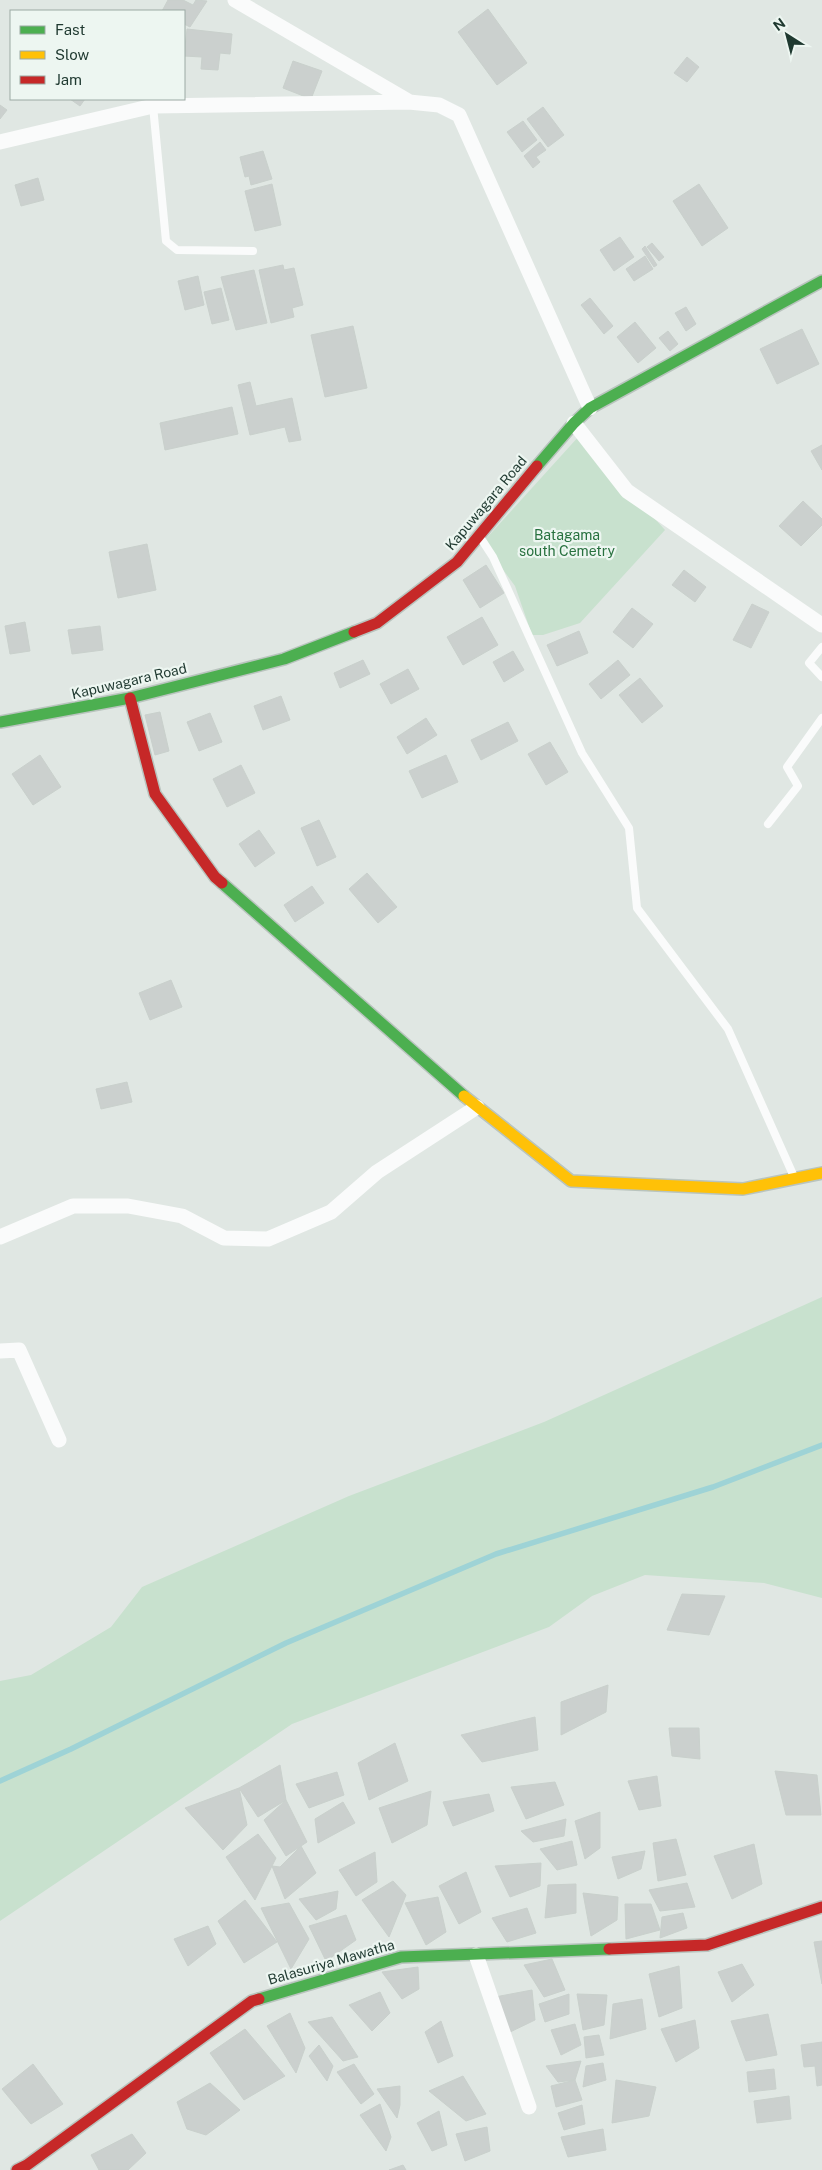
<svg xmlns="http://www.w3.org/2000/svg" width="822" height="2170" font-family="'Public Sans',sans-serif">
<rect width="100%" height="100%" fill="#e0e7e3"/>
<path fill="#c8e1ce" d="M580,435L665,530L580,623L543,635H532L515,586L483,542Z
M822,1297V1598L764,1583L645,1575L592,1596L549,1627L292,1724L0,1921V1681L31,1675L111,1627L142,1587L349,1496L544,1422Z"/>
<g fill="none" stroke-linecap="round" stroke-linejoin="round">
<path stroke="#9ed3d6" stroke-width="5.5" d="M0,1781L71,1749L286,1643L496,1554L713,1487L822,1445"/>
</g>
<path fill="#cbd0ce" stroke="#c9d0cc" d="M168,0H183L193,5L196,0L207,1L190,27L184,24V11H162Z
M488,9L527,63L497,85L458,32Z
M187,29L232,34L230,54L220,53L218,70L201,69L202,57L184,56Z
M687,57L699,67L687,82L674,73Z
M293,61L322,71L311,99L283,88Z
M70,99H85L80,106Z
M0,105L7,110L0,119Z
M543,107L564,135L548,147L527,119Z
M523,121L537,140L522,152L507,132Z
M540,142L546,150L536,157L540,162L533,168L524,156Z
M263,151L272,179L251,185L249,176L245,177L240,157Z
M38,178L44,200L21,206L15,185Z
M272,184L281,225L255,231L245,191Z
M699,184L728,228L702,246L673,201Z
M620,237L634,257L614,271L600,250Z
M652,243L664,257L659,261L647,247Z
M645,246L657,265L654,267L642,249Z
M645,256L653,269L634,281L626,269Z
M283,265L284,270L294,268L303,305L292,308L294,317L271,323L259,270Z
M254,270L267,323L236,330L221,277Z
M198,276L204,305L185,310L178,281Z
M221,288L229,320L212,324L204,292Z
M590,298L613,326L604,334L581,305Z
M686,307L696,324L686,331L675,313Z
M635,322L656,348L638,363L617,337Z
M353,326L367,388L325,397L311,335Z
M802,329L819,364L777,384L760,349Z
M668,331L678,344L670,351L659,338Z
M250,382L256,406L292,398L301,440L289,442L285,427L250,435L238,385Z
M232,407L238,434L165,450L160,423Z
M822,445V470L811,451Z
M803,501L822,519V525L801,546L779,526Z
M147,544L156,590L118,598L109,552Z
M486,565L504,593L480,608L463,580Z
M684,570L706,587L695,602L672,585Z
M752,604L769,612L751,648L733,640Z
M632,608L653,624L633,648L613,632Z
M482,617L498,645L463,665L447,637Z
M25,622L30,651L10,654L5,626Z
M100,626L103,650L72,654L68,630Z
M579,631L588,653L557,666L547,645Z
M513,651L524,670L504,682L493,662Z
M363,660L370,674L340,688L334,673Z
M618,660L630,675L601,699L589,684Z
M408,669L419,689L391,704L380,684Z
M640,678L663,706L642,723L619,695Z
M281,696L290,720L263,730L254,706Z
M160,712L169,751L155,755L145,715Z
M210,713L222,742L199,751L187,722Z
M426,718L437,735L407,754L397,737Z
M508,722L518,741L481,760L471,740Z
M550,742L568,772L546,785L528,754Z
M40,755L61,787L33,805L12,774Z
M446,755L458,782L422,798L409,771Z
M241,765L255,793L227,807L213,779Z
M319,820L336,857L317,866L301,828Z
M259,830L275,853L255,867L239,844Z
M367,873L397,907L378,923L349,889Z
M312,886L324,903L295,922L284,905Z
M171,980L182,1007L150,1020L139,993Z
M127,1082L132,1102L101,1109L96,1089Z
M682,1594L725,1596L709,1635L667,1630Z
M608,1685L606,1712L561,1735V1702Z
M535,1717L538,1750L482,1762L461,1735Z
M669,1728H699L700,1759L672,1756Z
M395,1743L408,1781L369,1800L358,1763Z
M280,1765L286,1800L258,1817L239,1788Z
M775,1771L817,1775L821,1815H786Z
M337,1772L344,1795L309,1808L296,1784Z
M657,1776L661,1806L639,1810L628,1781Z
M555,1782L564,1805L526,1819L511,1787Z
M239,1788L247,1825L223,1850L185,1808Z
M431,1791L427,1825L392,1843L379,1808Z
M489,1794L494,1811L453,1826L443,1802Z
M286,1800L307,1842L286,1856L264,1820Z
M343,1802L355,1823L318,1843L315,1819Z
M600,1812V1848L585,1859L575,1821Z
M566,1819L564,1836L533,1842L521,1831Z
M258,1834L276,1858L255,1900L226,1857Z
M676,1839L686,1875L658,1881L653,1843Z
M572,1841L577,1865L557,1870L540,1849Z
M754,1844L762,1884L732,1899L714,1856Z
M301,1846L316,1873L285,1899L272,1866L280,1867Z
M645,1851L641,1869L618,1879L612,1857Z
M375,1852L377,1882L356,1896L339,1870Z
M541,1863L540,1886L510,1897L495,1866Z
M466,1872L481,1912L459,1924L439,1886Z
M393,1881L406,1895L389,1937L362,1900Z
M687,1883L695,1907L660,1911L649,1890Z
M576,1884V1913L545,1918L548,1885Z
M338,1891L336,1909L316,1920L299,1899Z
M583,1893L618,1897L617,1920L591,1936Z
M438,1897L446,1932L426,1945L405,1903Z
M245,1900L277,1942L244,1963L218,1921Z
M289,1903L309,1939L291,1969L261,1908Z
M625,1904H651L660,1930L626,1939Z
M527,1908L536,1933L507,1942L492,1918Z
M683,1913L687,1928L660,1938L662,1917Z
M346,1915L356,1940L326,1961L309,1926Z
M208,1926L216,1944L188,1966L174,1939Z
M822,1941V1984L814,1942Z
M552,1959L565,1990L544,1997L524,1965Z
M742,1964L754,1985L732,2002L718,1972Z
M679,1966L682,2008L659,2017L649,1974Z
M418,1967L419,1989L402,1999L382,1972Z
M532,1990L535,2020L508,2033L495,1997Z
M380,1992L390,2013L372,2031L349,2005Z
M569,1994V2014L545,2022L539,2004Z
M577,1994L607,1995L604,2025L583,2030Z
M642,1999L646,2029L610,2039L613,2004Z
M290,2013L305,2048L296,2073L267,2026Z
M768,2014L777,2055L746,2061L731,2021Z
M332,2017L358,2057L343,2061L308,2022Z
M695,2020L699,2048L676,2062L661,2029Z
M441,2021L453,2056L438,2063L425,2032Z
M575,2024L581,2045L561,2055L551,2030Z
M245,2029L285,2076L244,2100L210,2053Z
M599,2035L604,2055L586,2058L584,2037Z
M822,2042V2085L817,2086L815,2066L804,2067L801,2045Z
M319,2045L333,2066L327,2081L309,2056Z
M581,2061L575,2080L558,2082L546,2066Z
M603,2063L606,2080L583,2087L586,2066Z
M33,2064L63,2104L31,2124L2,2089Z
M354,2064L374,2094L361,2104L337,2072Z
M774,2069L776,2089L749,2092L747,2072Z
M463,2076L486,2114L466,2121L429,2091Z
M575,2080L582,2100L556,2107L551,2086Z
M616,2080L656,2087L649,2116L612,2123Z
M210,2083L240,2110L206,2135L187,2129L177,2102Z
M400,2086V2105L397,2118L377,2089Z
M789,2096L791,2119L757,2123L754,2101Z
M380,2104L391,2137L386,2151L360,2115Z
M582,2105L585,2124L564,2130L558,2113Z
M439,2111L447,2145L432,2151L417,2123Z
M487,2127L490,2151L465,2161L456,2134Z
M603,2129L606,2150L568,2157L561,2137Z
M132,2134L146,2153L128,2170H99L91,2155Z
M403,2165L406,2170H389Z"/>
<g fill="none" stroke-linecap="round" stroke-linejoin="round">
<g stroke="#b9c4be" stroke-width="14">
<path id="fast" d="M537,466L574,423L590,408L822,281
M0,722L130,698L284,659L354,632
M222,883L464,1096
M259,1999L401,1957L609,1949"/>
</g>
<g stroke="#b9c4be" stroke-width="14">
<path id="slow" d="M464,1096L571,1181L743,1189L822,1173"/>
</g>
<g stroke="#b9c4be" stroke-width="14">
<path id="jam" d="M354,632L377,623L457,562L537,466
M130,698L155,794L215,877L222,883
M609,1949L707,1945L822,1907
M17,2170L27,2165L252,2001L259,1999"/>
</g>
<path stroke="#fafbfb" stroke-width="8" d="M153,106L166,241L177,250L253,251
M480,537L493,557L582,753L629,828L637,908L728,1029L795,1179
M822,647L809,663L822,677
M768,824L798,786L787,767L822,718"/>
<path stroke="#fafbfb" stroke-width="15" d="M235,0L408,101
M0,142L153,106L409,102L439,105L459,115L590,408
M574,423L627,491L822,625
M0,1237L73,1206H128L182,1216L224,1238L268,1239L331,1212L377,1172L477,1107
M0,1351L19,1350L59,1440
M476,1955L529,2107"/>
<use href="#fast" stroke="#4caf50" stroke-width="11"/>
<use href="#slow" stroke="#ffc107" stroke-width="11"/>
<use href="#jam" stroke="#c62828" stroke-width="11"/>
</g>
<g text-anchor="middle" stroke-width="4.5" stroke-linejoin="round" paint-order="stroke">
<g font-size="14" fill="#1f3930" stroke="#edf6f1">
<text transform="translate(486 503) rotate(-50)" y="5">Kapuwagara Road</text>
<text transform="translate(129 681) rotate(-13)" y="5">Kapuwagara Road</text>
<text transform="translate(331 1962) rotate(-16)" y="5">Balasuriya Mawatha</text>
</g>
<g font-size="14" fill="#28713f" stroke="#edf6f1">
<text x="567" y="540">Batagama<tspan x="567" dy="16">south Cemetry</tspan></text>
</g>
</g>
<rect x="10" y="10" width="175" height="90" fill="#edf6f1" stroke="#9baaa4"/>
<rect x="20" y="26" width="25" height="8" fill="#4caf50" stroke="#9baaa4"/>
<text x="55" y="35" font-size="15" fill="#1f3930">Fast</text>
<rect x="20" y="51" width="25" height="8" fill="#ffc107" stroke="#9baaa4"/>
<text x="55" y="60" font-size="15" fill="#1f3930">Slow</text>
<rect x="20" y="76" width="25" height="8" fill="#c62828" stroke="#9baaa4"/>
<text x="55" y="85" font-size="15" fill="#1f3930">Jam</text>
<g transform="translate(787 35) rotate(324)" stroke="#edf6f1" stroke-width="4" paint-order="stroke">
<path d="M0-4L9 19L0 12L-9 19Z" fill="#1f3930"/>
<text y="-8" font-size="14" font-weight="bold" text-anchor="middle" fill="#1f3930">N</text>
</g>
</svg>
